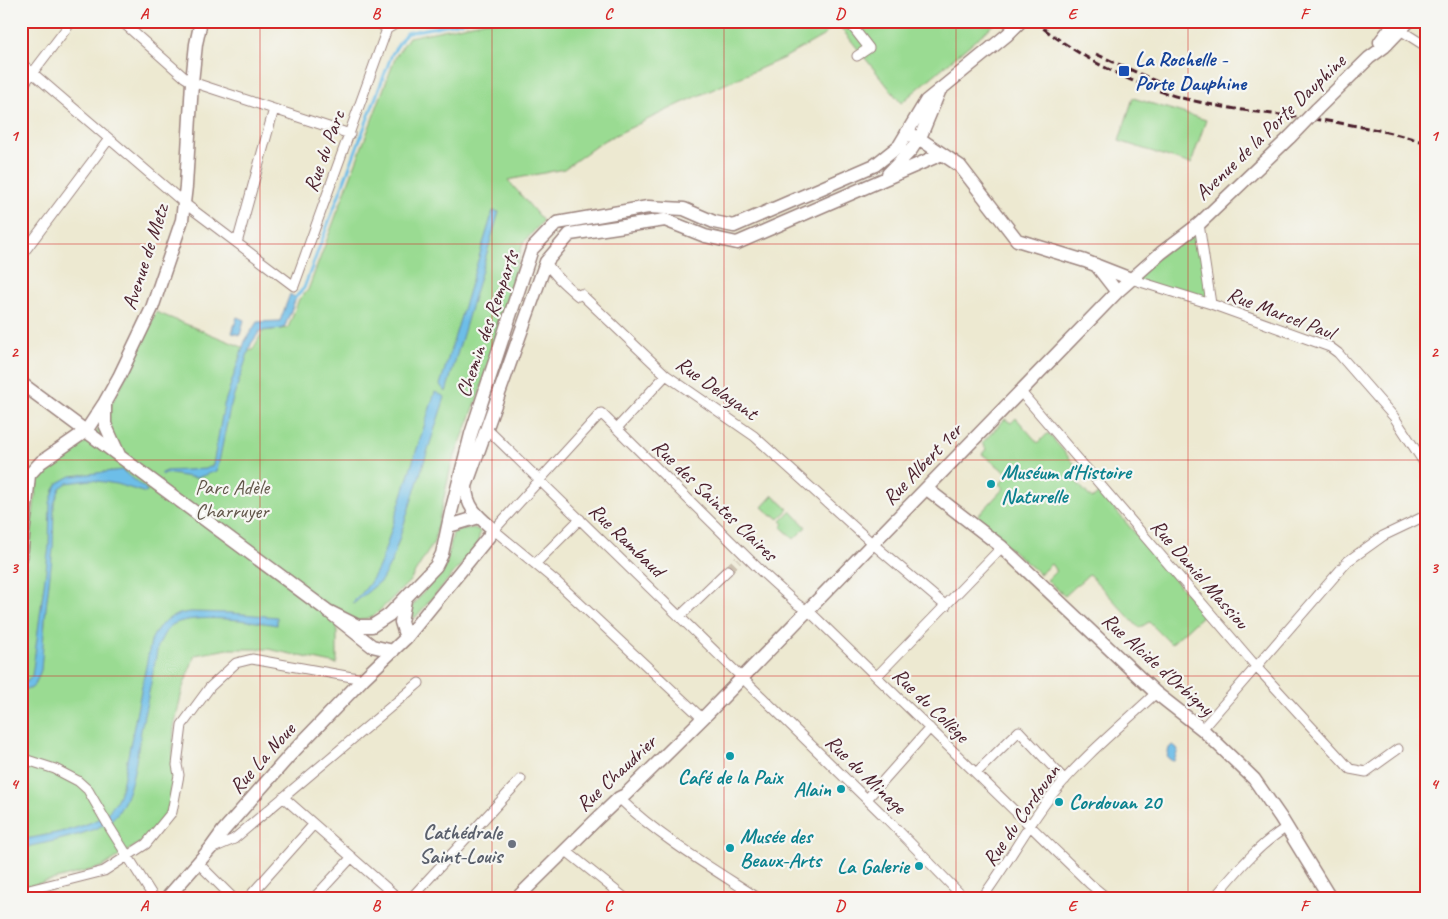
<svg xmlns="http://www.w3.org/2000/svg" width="1448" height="919" font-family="Caveat,sans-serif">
<rect width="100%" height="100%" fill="#f6f6f2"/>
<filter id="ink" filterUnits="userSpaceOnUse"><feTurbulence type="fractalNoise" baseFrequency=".02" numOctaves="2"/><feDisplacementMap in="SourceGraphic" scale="10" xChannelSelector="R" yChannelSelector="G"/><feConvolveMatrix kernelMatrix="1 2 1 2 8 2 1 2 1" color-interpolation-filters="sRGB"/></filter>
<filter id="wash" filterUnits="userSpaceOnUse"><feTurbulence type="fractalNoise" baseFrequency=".0096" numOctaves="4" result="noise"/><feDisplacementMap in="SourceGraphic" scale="20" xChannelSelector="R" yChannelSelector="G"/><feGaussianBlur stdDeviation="1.12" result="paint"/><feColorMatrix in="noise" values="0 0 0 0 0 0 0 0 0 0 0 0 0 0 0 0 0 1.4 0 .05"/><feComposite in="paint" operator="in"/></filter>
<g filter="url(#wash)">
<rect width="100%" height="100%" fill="#ede9d1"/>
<path fill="#9adb92" stroke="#727d5e" d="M487,21H998L901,103L837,23L823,36L784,58L680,104L603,141L564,169L508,180L543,221L523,243L479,395L451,466L434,542L409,582L374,616L337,627V664L268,649H228L195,655L183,687L174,727L171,797L168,812L143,841L102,867L21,888V612L37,481L46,466L59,452L95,435L123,382L156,312L252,351L263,331L288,328L299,299L308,290L396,56L409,37Z
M1133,98L1206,120L1191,164L1119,141Z
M1199,224L1211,304L1131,279Z
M1016,418L1038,443L1048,433L1078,468L1070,475L1092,499L1100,492L1204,614L1171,644L1149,622L1139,628L1089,574L1065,596L1047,580L1056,571L1051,564L1040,574L975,519L1004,488L1000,484L1008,474L982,454L986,449L982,443L1005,419L1011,423Z
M773,495L788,509L779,519L774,515L772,516L762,507Z
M791,511L806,527L794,539L781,527L784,524L781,521Z
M474,528L479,530L480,533L477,546L414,619L410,609L446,564L453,533L462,529Z"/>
<path fill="#6dbee8" stroke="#5c6e8a" d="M493,211L499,212L446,392L440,385Z
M290,294L296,298L285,326L281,329L260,331L251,344L230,408L217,471L196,478L165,473L163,475L161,473L166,471L206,469L213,465L224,405L245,341L257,322L280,321Z
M237,317L244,320L240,335L232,333Z
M435,392L445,397L392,561L381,581L353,604L352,603C366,590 373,580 381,562Z
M122,470L147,490L146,493L117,484L91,480L67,483L60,488L54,504L53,549L46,608L41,670L35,685L30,689H21V684L27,682L32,676L49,547L50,503L54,490L58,483L71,476Z
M191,612L231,613L277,617V625C253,621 195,613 174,624C166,628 162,638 158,646C153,672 148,699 142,725C137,751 133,801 112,819C95,834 45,843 21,848V840C45,835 88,829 107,813C115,806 119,796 122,786L151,641C159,622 171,614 191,612Z
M1172,745L1176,747L1178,750L1174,761H1172L1167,757L1169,748Z"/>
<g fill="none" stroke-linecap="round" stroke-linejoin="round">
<path stroke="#6dbee8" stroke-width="3" d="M294,299L304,288L392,54L406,33L466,21"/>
</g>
</g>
<g filter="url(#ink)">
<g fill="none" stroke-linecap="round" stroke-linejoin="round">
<path stroke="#ccc1b0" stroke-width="9" stroke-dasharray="9 4.5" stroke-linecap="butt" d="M728,570L738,560"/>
<g stroke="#9c847e" stroke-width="11">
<path id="street" d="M121,21L184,77L192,82L350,134
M376,21L387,29
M848,21L869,48L857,56
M1397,28L1427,47
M387,29L401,21
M21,63L184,203L294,286L387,29
M21,88L72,21
M1199,224L1211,304
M237,243L274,109
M21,256L109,139
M546,262C554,276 567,286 578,296L581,294L666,375L754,436L873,544L946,606
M1131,279L1211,304L1330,347L1338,353L1394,417L1427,467
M1020,391L1260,671L1350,769L1366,772L1398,749
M486,428L888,820L964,898
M617,428L666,375
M535,564L580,519
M680,616L728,570
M877,676L1002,547
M703,719L558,583L494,530L601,413L763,573L797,604L813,615L1090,884L1107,898
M1202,729L1348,561L1383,536L1427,515
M21,758L55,769L78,781L88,790L110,828L154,898
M976,773L1019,731L1065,780
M283,797L398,898
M619,798C659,837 710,867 758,898
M867,799L930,728
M211,849L234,839L419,683
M565,850L625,898
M198,863L233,898
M21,892L104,871L146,844L172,812L179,775L177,765L182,725L210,687L236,663L252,659L363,679
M248,898L314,824
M314,898L352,857
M411,898L521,779
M982,898C1008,864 1028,823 1055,791C1085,755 1122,725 1156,693
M1214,898C1236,872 1258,845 1287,827"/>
</g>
<g stroke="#9c847e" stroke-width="15">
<path id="secondary" d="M1380,42L1396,21
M1317,109L1369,58L1384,47L1409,21
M907,132L923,141L960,166L1017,240L1085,261L1131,279
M888,174L911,150L922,133L939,92
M1096,265L1117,292
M21,383L328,611L372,646L393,651
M105,402V424L119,455
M927,489L1002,547L1156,693L1202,729L1254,779L1281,818L1330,898
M449,526L479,517
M21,557L29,475L41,462L86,431L105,402L119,377L152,308L182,220L186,186L192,82L196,44L201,21
M405,600L401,622L406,638
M328,611L358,626H372L389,615L436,566L442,554L451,512L471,434L532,249L557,223L648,207L684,209L714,222L734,226L875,165L899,146L926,101L1007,35L1021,21
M167,898L210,849L223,831L291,754L363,679L406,638L494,530C479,517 466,508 466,486L546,262L570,234L665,220L705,236L737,243L942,154
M517,898L595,821L619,798L625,795L706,715L1117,292L1161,253L1199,224L1290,137"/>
</g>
<use href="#street" stroke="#fff" stroke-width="9"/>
<use href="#secondary" stroke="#fff" stroke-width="12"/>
<path stroke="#4a1f2b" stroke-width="3" stroke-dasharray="8 4" stroke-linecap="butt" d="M1034,21C1081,59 1141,90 1199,102C1252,114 1305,116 1357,126C1381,130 1404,136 1427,143
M1096,54L1162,84"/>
<g stroke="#9c847e" stroke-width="15" stroke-linecap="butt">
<path id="secondary-bridge" d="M1290,137L1317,109"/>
</g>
<use href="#secondary-bridge" stroke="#fff" stroke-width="12"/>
</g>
</g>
<path fill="none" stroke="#d62828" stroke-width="1" stroke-opacity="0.55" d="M260,21V898M492,21V898M724,21V898M956,21V898M1188,21V898M21,244H1427M21,460H1427M21,676H1427"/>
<rect fill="#1a4fb4" stroke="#f6f6f2" stroke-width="2" x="1118" y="65" width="12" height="12" rx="2.5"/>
<g fill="#0f9aa8" stroke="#f6f6f2" stroke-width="2">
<circle cx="991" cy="484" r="5"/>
<circle cx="730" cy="756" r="5"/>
<circle cx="841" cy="789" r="5"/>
<circle cx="1059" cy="802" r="5"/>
<circle cx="730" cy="848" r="5"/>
<circle cx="919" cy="866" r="5"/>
</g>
<circle fill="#6b7280" stroke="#f6f6f2" stroke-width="2" cx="512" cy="844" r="5"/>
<g text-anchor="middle" stroke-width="4.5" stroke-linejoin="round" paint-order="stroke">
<g font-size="21" font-weight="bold" fill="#164399" stroke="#f6f6f2" text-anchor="start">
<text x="1135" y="66">La Rochelle -<tspan x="1135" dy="24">Porte Dauphine</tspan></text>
</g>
<g font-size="21" fill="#4a1f2b" stroke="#f6f6f2">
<text transform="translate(1270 127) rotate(-44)" y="7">Avenue de la Porte Dauphine</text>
<text transform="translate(324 151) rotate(-70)" y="7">Rue du Parc</text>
<text transform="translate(145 257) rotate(-72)" y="7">Avenue de Metz</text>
<text transform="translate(1281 313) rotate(21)" y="7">Rue Marcel Paul</text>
<text transform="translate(487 324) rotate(-71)" y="7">Chemin des Remparts</text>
<text transform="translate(717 388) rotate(35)" y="7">Rue Delayant</text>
<text transform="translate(922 464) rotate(-46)" y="7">Rue Albert 1er</text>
<text transform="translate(715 500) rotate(44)" y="7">Rue des Saintes Claires</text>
<text transform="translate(627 540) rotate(44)" y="7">Rue Rambaud</text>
<text transform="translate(1200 574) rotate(49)" y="7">Rue Daniel Massiou</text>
<text transform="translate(1158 664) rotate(42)" y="7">Rue Alcide d'Orbigny</text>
<text transform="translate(931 705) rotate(44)" y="7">Rue du Collège</text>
<text transform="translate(262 758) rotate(-48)" y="7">Rue La Noue</text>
<text transform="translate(616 773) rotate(-43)" y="7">Rue Chaudrier</text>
<text transform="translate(866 774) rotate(44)" y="7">Rue du Minage</text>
<text transform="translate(1021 815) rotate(-55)" y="7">Rue du Cordouan</text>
</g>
<g font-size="21" font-weight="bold" fill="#0d838f" stroke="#f6f6f2" text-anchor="start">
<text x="1001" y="479">Muséum d'Histoire<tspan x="1001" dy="24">Naturelle</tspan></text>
<text x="730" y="784" text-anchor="middle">Café de la Paix</text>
<text x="831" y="796" text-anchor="end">Alain</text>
<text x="1069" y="809">Cordouan 20</text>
<text x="740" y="843">Musée des<tspan x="740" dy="24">Beaux-Arts</tspan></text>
<text x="909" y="873" text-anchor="end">La Galerie</text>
</g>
<g font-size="21" fill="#62574a" stroke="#f6f6f2">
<text x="232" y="494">Parc Adèle<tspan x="232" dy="24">Charruyer</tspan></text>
</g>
<g font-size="21" font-weight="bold" fill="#5b616d" stroke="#f6f6f2" text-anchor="end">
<text x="502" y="839">Cathédrale<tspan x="502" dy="24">Saint-Louis</tspan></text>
</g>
</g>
<rect width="1448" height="919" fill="none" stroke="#f6f6f2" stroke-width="55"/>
<rect x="28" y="28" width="1392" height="864" fill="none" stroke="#d62828" stroke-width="2"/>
<g font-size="16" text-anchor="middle" font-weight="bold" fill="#d62828">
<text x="144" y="19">A</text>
<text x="376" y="19">B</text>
<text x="608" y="19">C</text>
<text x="840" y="19">D</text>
<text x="1072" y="19">E</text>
<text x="1304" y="19">F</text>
<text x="14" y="141">1</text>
<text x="1434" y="141">1</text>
<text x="14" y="357">2</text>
<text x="1434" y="357">2</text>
<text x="14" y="573">3</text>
<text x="1434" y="573">3</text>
<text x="14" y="789">4</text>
<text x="1434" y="789">4</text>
<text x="144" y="911">A</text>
<text x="376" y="911">B</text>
<text x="608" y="911">C</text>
<text x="840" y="911">D</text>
<text x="1072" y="911">E</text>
<text x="1304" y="911">F</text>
</g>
</svg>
